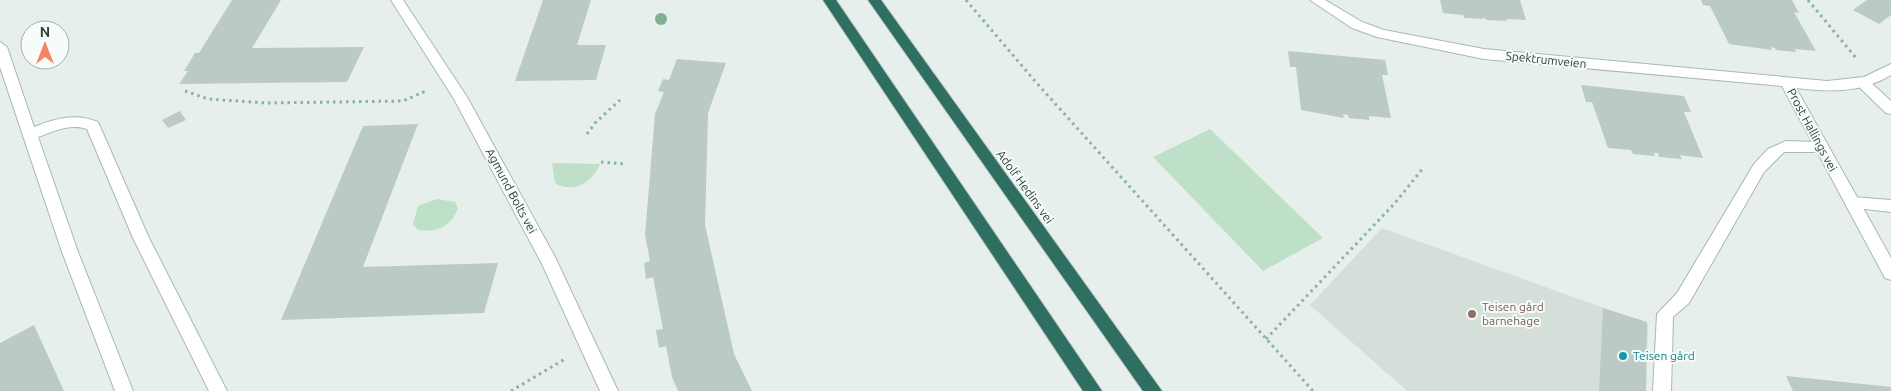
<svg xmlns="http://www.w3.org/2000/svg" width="1891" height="391" font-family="Ubuntu,sans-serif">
<rect width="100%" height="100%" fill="#e6efeb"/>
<path fill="#d4dfda" d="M1382,228L1648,324L1646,391H1407L1310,305Z"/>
<path fill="#bfe0c8" d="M1210,129L1323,238L1263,271L1153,157Z
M552,163L600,164C592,183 574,194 555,183Z
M437,199L455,202L458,208C451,227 437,233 418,230L413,224L418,206Z"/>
<path fill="#bbcac4" d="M232,0H281L252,48L364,47L347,82L179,84L188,71H184L195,53H199Z
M543,0H591L577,45H606L596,80L515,81Z
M1440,0H1520L1526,20L1506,19L1507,21L1487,20L1483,17V19L1464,18L1463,15L1443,13Z
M1701,0H1792L1799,13L1794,12L1816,51L1795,49L1796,52L1776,50L1775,48L1771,47L1772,50L1729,44L1710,6L1703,5Z
M1867,0H1891V15L1879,24L1853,10Z
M1288,51L1385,60L1388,75H1382L1391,118L1369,116V120L1349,118L1348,115L1343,114L1344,118L1301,110L1296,67H1290Z
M677,59L726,63L708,113L705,225L734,354L752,391H678L672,377L666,346L659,348L656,330L663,329L653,277L646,279L644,263L650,261L645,235L655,114L664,92L658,91L663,79L669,80Z
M1581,85L1684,96L1691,112H1684L1703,158L1680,155L1682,159L1659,157L1658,153H1654L1655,156L1633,154L1631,150L1608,148L1592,102H1586Z
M180,111L186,120L168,128L162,120Z
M418,124L363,267L498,263L484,313L281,320L363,126Z
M1603,308L1647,322L1646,391H1599Z
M34,325L64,391H0V343Z
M1786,376L1891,387V391H1793Z"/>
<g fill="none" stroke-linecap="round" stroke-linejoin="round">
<g stroke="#a8b8b2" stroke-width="2">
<path id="lane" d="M0,42L7,47L34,127C57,118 75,113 98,122L149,238L227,391H209L133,238L87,129C71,123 53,131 38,137L78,252L133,391H115L62,252L0,67Z
M1863,78L1868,80L1891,101V114L1886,113L1858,86L1856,83Z
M1786,141L1821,142L1826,143L1828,147L1826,151L1821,152H1784L1764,172L1689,303L1673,317L1671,391H1653L1657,314L1677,293L1754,164L1768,149Z
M1853,197L1891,200V212L1848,207L1845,203L1848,199Z"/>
</g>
<g stroke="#a8b8b2" stroke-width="2">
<path id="street" d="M391,0H403L467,97L555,257L618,391H600L542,264L454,99Z
M1310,0H1325L1362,22L1384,30L1484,49L1827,81L1864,77L1891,64V75C1862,93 1829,92 1796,88L1891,258V280L1885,278L1782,86L1484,59L1377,37L1352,28Z"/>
</g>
<g stroke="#c2cac8" stroke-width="2">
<path id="highway" d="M823,0H836L1102,391H1083Z
M868,0H881L1162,391H1143Z"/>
</g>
<path stroke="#86b3a5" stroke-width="3" stroke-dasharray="2.5 4" stroke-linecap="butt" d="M966,0L1034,80L1313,391
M1808,0L1857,59
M185,91L208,99L267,103L403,101L428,90
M587,134L596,122L620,100
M601,162L626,164
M1266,339L1395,203L1424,167
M511,391L565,359"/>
<use href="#lane" fill="#fff" fill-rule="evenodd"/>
<use href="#street" fill="#fff" fill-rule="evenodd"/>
<use href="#highway" fill="#2f6f62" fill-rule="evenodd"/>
</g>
<circle fill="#80af93" cx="661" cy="19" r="6"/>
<circle fill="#8d6e63" stroke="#f7fbf9" stroke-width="2" cx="1472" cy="314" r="5"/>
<circle fill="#0f9aa8" stroke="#f7fbf9" stroke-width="2" cx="1623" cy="356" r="5"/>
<g text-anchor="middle" stroke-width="4" stroke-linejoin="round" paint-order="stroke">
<g font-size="12" fill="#24423a" stroke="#f7fbf9">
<text transform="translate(1546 60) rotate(6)" y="4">Spektrumveien</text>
<text transform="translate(1812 130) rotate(62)" y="4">Prost Hallings vei</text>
<text transform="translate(1025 187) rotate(54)" y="4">Adolf Hedins vei</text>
<text transform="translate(511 191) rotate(62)" y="4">Agmund Bolts vei</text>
</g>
<g font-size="12" fill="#785e54" stroke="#f7fbf9" text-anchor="start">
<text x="1482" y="311">Teisen gård<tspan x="1482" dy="14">barnehage</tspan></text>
</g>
<g font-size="12" fill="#0d838f" stroke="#f7fbf9" text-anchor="start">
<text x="1633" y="360">Teisen gård</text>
</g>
</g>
<g transform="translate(45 45)"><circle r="24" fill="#f7fbf9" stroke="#a3b1ad"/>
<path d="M0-4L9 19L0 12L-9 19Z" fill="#f4845f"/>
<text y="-8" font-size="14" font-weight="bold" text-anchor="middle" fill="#24423a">N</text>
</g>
</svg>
